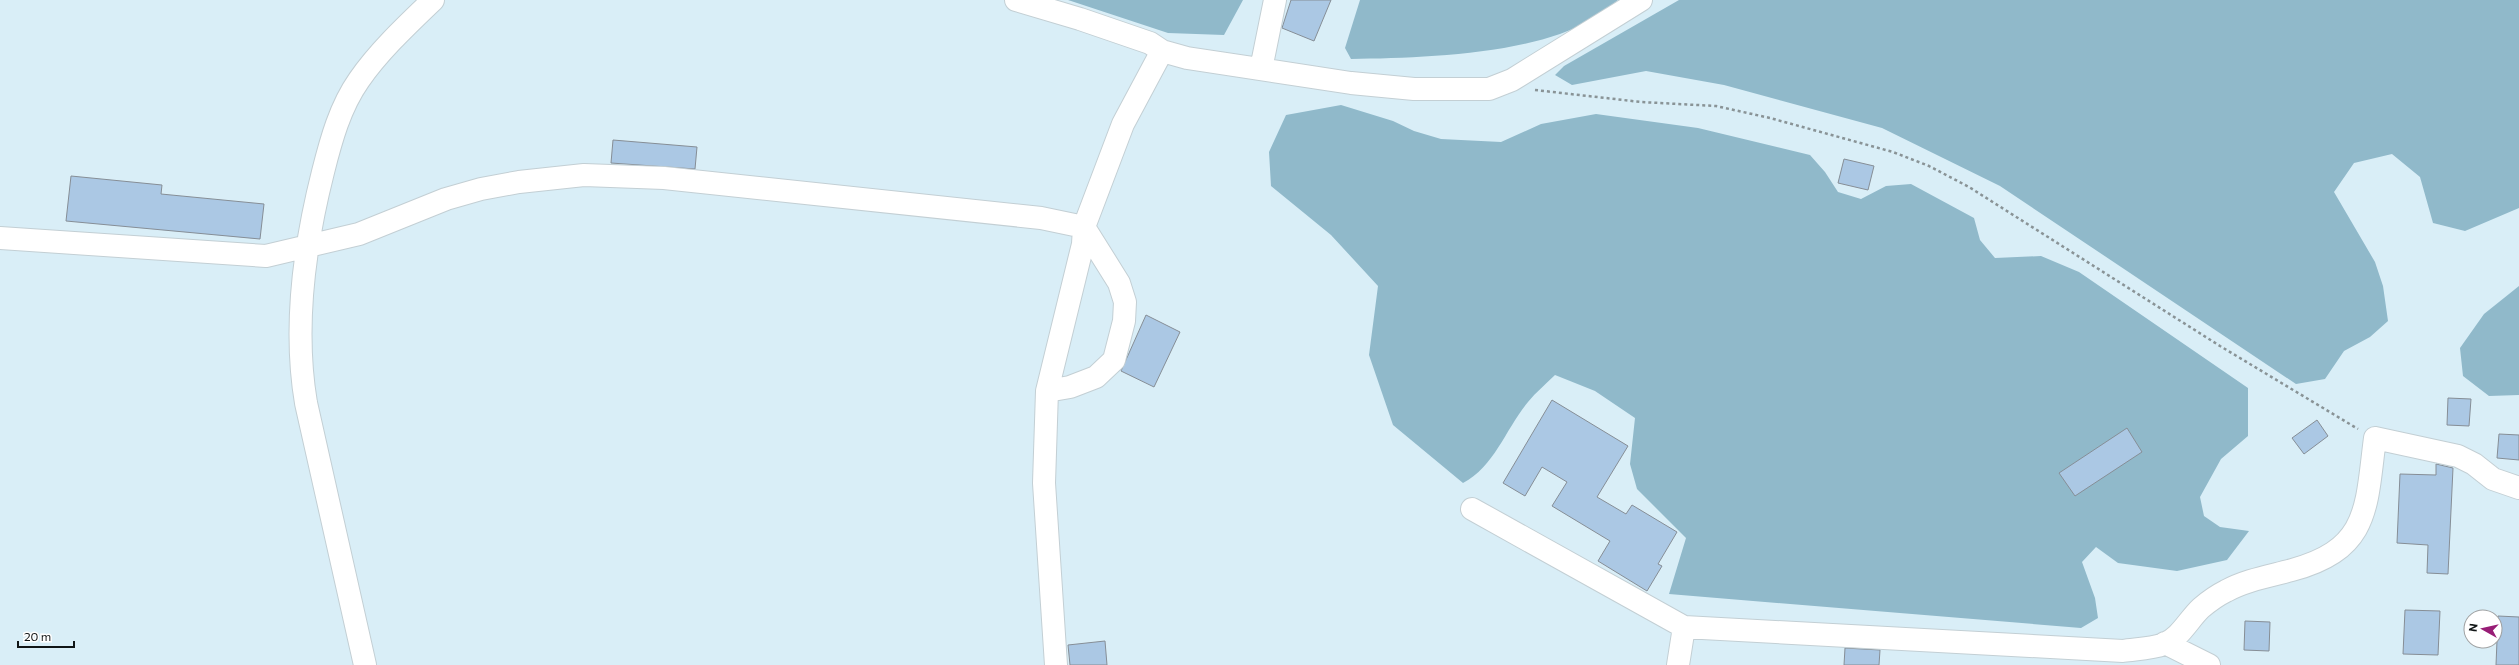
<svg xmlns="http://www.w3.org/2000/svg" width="2519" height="665" font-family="Commissioner,sans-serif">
<rect width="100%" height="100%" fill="#edfaff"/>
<path fill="#d9eef7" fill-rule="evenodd" d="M0,0H2519V665H0ZM2471,617H2495V641H2471Z"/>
<path fill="#90b9ca" d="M1068,0H1243L1224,35L1168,33Z
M1360,0H1618C1609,7 1601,15 1591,20C1530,55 1421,58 1351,59L1345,48Z
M1679,0H2519V208L2465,231L2433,223L2420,177L2392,154L2354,163L2334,192L2375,262L2383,286L2388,321L2370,337L2344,351L2325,379L2296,384L2000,186L1882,128L1724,85L1646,71L1572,85L1555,75L1564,66Z
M1341,105L1393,121L1414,131L1441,139L1501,142L1541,124L1596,114L1698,128L1810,155L1825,172L1838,192L1861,199L1886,186L1911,184L1974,218L1980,240L1995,258L2041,256L2079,272L2248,388V436L2221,459L2200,497L2204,516L2220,527L2249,531L2227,560L2177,571L2118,563L2096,547L2082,562L2095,598L2098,618L2081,628L1669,594L1686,538L1637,489L1630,464L1635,418L1595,391L1555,375C1546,384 1536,392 1528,402C1506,428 1495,466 1463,483L1393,425L1369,355L1378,286L1331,235L1271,186L1269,152L1286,115Z
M2519,286V395L2489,396L2463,376L2460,348L2484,314Z"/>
<path fill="#abc8e4" stroke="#868e96" d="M1291,0H1331L1314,41L1282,28Z
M613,140L697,147L695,169L611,163Z
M1844,159L1874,166L1868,190L1838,183Z
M71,176L162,185L161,194L264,204L260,239L66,221Z
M1146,315L1180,332L1154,387L1121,371Z
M2448,398L2471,399L2469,426L2447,425Z
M1552,400L1628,446L1597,497L1626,514L1632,505L1677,532L1658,564L1662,566L1647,591L1598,561L1610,541L1552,506L1567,482L1542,467L1525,496L1503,483Z
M2317,420L2328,436L2304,454L2292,438Z
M2127,428L2142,452L2075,496L2059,473Z
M2499,434L2519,435V460L2497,458Z
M2436,464L2453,468L2448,574L2427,573L2428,545L2397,543L2400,474L2436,475Z
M2405,610L2440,611L2438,655L2403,654Z
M2498,616L2519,617V665H2496Z
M2245,621L2270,622L2269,651L2244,650Z
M1105,641L1107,665H1070L1068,645Z
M1845,648L1880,650L1879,665H1844Z"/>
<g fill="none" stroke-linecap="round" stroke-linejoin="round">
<g stroke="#c3cfd4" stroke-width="24">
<path id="minor" d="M1016,0L1080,19L1150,43L1162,51L1187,58L1351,83L1414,89H1489L1512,80L1641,0
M1261,69L1275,0
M0,238L266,256L359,234L446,199L481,189L519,182L584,175L664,178L1041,218L1084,227L1119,283L1125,302L1124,321L1114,360L1096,377L1070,387L1047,391
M1472,509L1684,627L2123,651C2136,649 2151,649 2164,644C2180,638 2189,619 2201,608C2208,602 2218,595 2226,591C2246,580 2270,576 2292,570C2370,549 2366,507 2375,438L2458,456L2474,464L2493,479L2519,488
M2165,643L2209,665
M365,665L306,403C293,326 304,247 323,172C331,140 340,107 359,80C379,51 408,24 433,0
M1056,665L1044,483L1047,391L1083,244L1084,227L1123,124L1162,51
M1678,665L1684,627"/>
</g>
<path stroke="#899396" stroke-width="2.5" stroke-dasharray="3 3" stroke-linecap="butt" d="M1535,90L1641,102L1716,106L1770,118L1893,152L1929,166L1969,187L2220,346L2358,429"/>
<use href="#minor" stroke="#fff" stroke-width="22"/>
</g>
<g transform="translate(2483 629) rotate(278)"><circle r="19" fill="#ffffff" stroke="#9fa1a2"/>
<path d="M0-3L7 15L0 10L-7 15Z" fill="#981d76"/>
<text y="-6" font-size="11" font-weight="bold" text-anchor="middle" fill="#101516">N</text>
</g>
<path d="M18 641v6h56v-6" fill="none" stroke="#101516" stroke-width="2"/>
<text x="24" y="641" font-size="12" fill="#101516" stroke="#ffffff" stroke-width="3" paint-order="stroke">20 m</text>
</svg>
